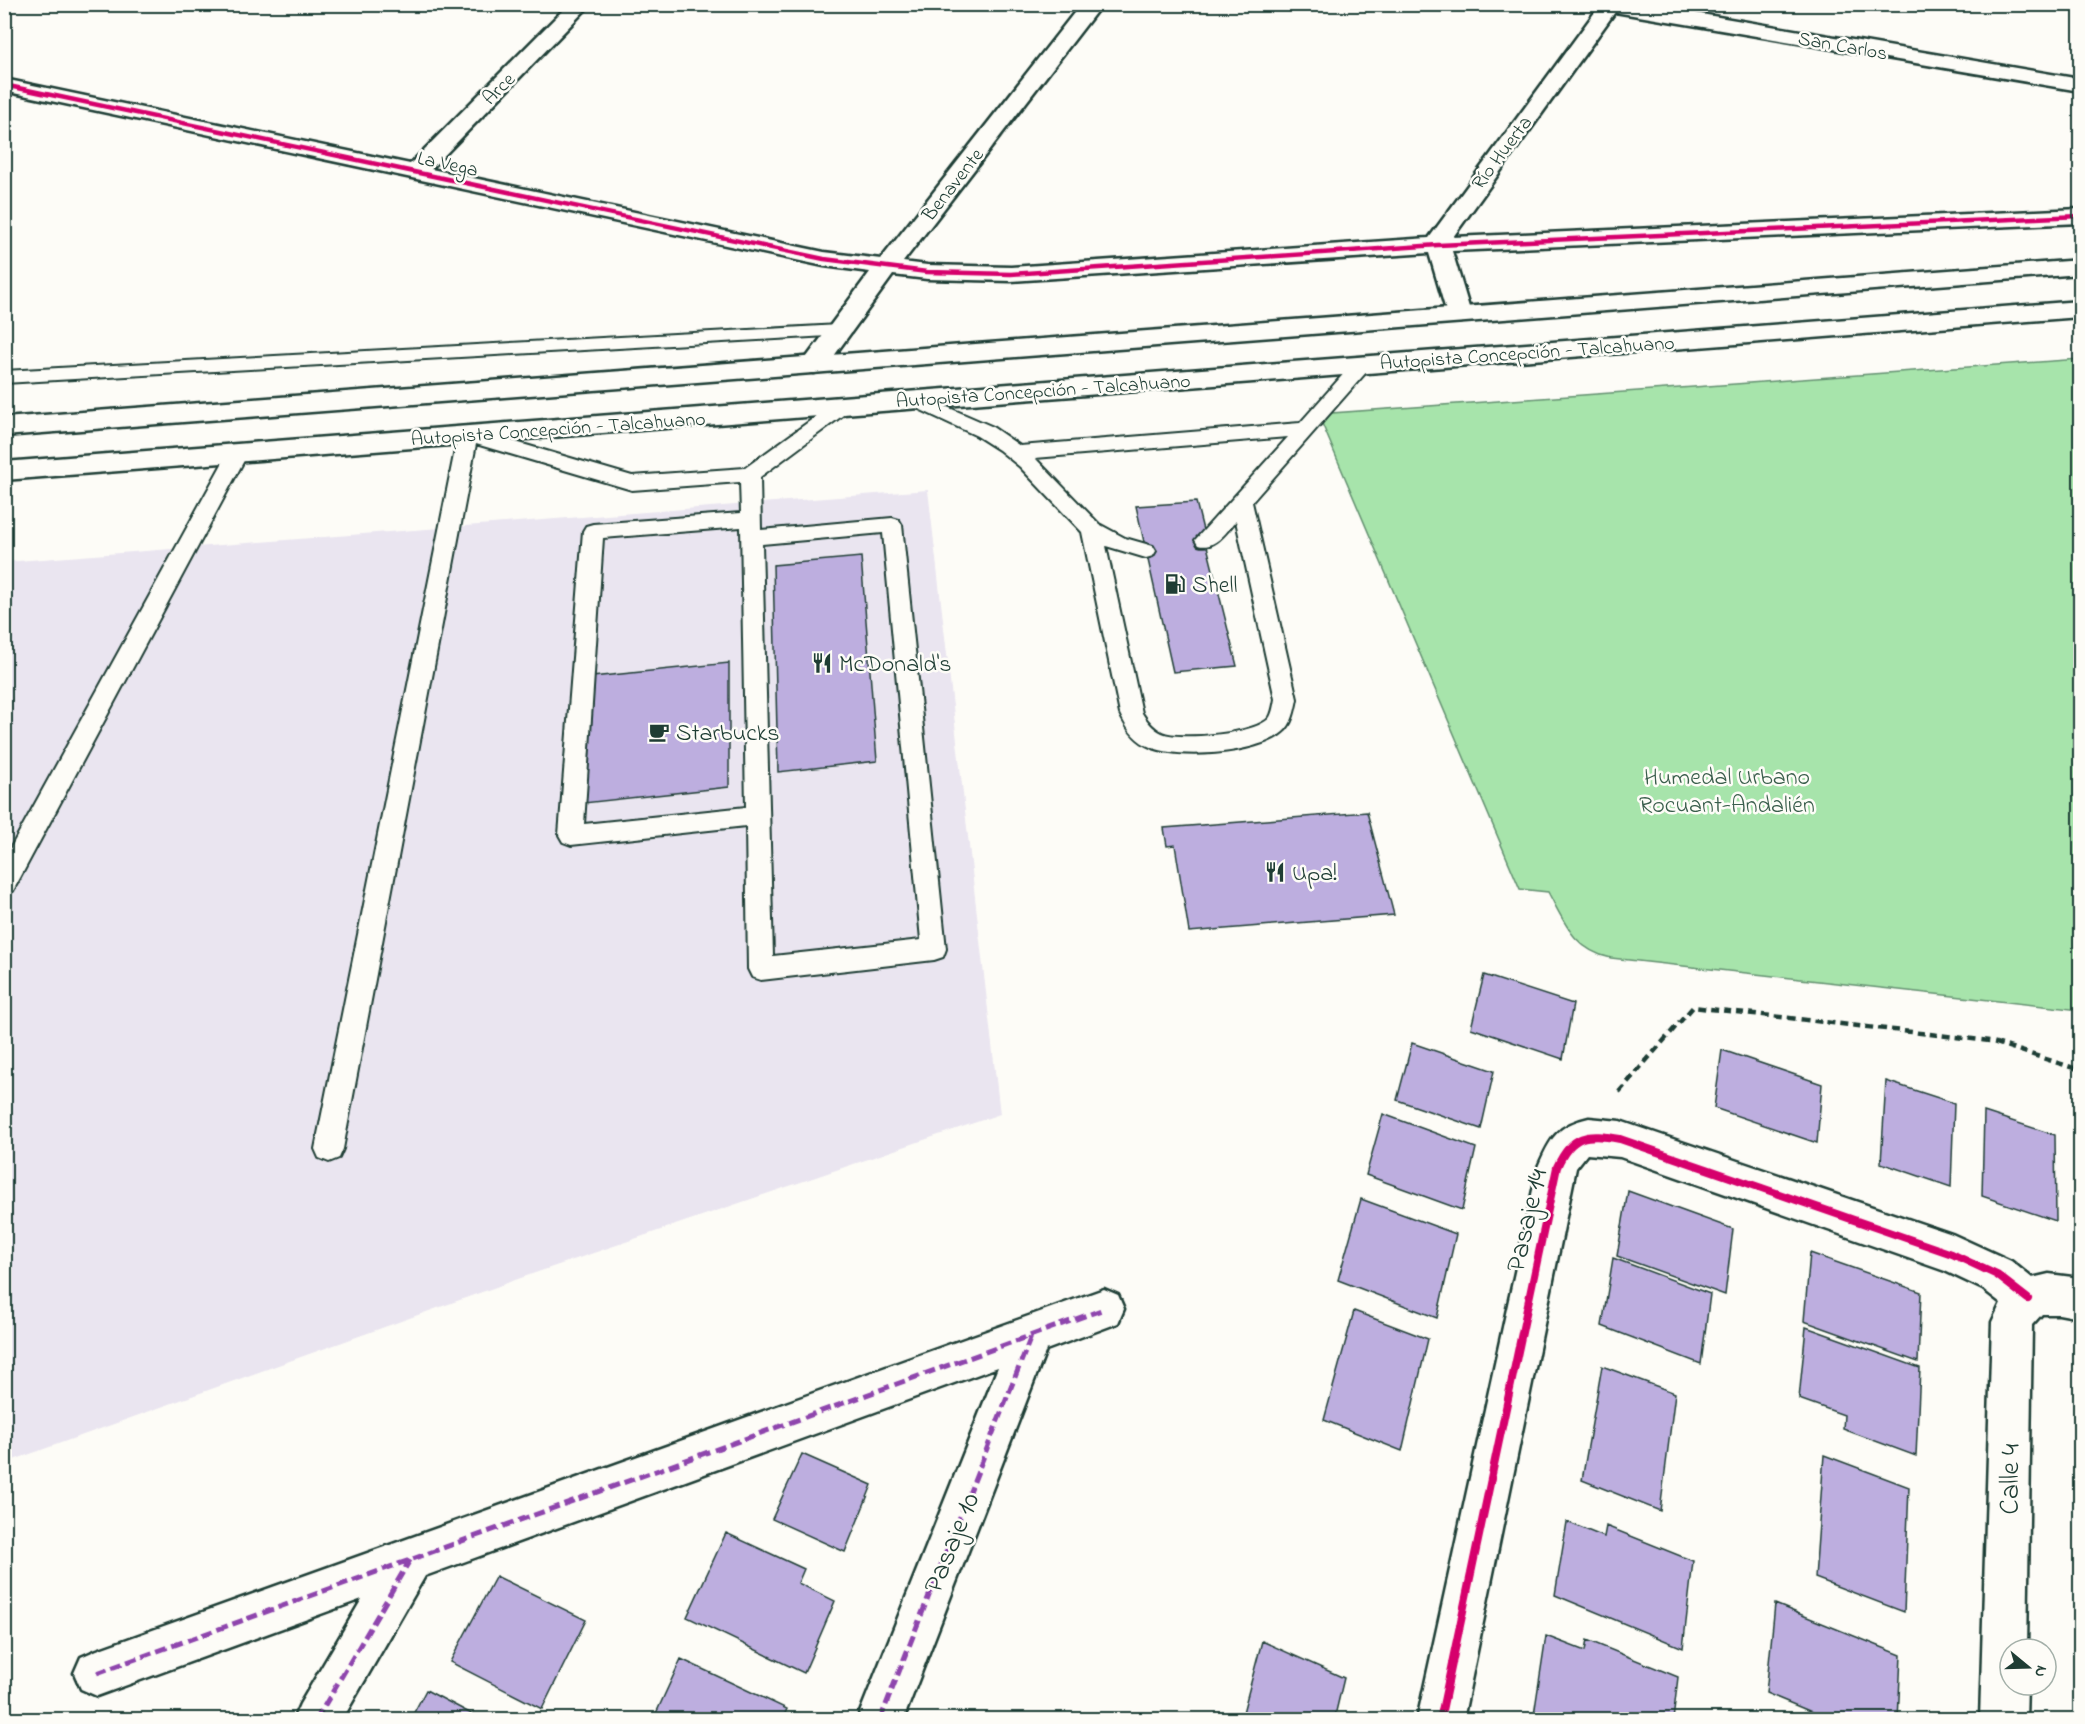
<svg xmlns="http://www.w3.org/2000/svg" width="2085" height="1724" font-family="'Indie Flower',sans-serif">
<rect width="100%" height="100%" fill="#fdfcf7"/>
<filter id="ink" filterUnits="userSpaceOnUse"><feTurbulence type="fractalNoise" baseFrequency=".0167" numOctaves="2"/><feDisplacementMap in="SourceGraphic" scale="12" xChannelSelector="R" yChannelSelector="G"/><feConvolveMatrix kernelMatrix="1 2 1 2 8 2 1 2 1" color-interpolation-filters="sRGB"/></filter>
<g filter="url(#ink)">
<path fill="#eae5f0" d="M928,490L1000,1114L532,1274L5,1463V562Z"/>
<path fill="#a7e4ab" stroke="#639070" stroke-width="1.5" d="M2080,359V1010L1611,958C1574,950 1565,923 1548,892L1520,889L1318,414Z"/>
<path fill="#bdaedf" stroke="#1f3d34" stroke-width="1.5" d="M1196,502L1237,666L1173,672L1136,506Z
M861,557L877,761L778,772L773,565Z
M729,663V787L584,803L592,677Z
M1367,812L1394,915L1189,932L1175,845L1167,846L1164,828Z
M1484,975L1573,1004L1563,1059L1471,1028Z
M1412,1043L1494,1071L1481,1129L1397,1100Z
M1722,1050L1822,1084L1817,1143L1714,1108Z
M1886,1081L1954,1103L1951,1187L1881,1163Z
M1984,1112L2055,1135L2056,1221L1982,1196Z
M1383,1114L1476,1148L1462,1210L1366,1175Z
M1628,1191L1733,1229L1725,1295L1617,1256Z
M1361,1199L1456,1234L1437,1318L1338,1280Z
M1810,1253L1921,1292L1918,1362L1804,1321Z
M1613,1258L1710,1294L1701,1364L1602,1326Z
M1354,1311L1428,1339L1402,1451L1324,1420Z
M1806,1327L1920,1368L1916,1456L1843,1429L1844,1415L1799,1399Z
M1602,1366L1675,1393L1660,1511L1582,1480Z
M802,1454L872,1485L845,1552L772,1519Z
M1824,1455L1909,1487L1904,1612L1815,1578Z
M1567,1522L1604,1537L1606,1526L1693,1561L1683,1648L1555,1595Z
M726,1533L804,1569L798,1583L835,1601L804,1673L687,1617Z
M496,1576L586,1620L542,1709L450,1662Z
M1775,1604L1901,1655L1898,1720H1831L1766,1693Z
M1546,1636L1585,1651L1587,1640L1678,1677L1673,1720H1544L1534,1715Z
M1262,1641L1344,1678L1334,1720H1241Z
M681,1659L787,1709L782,1720H653Z
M426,1690L483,1720H410Z"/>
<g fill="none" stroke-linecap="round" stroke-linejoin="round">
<g stroke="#1f3d34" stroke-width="4">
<path id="lane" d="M839,325L845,327L848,331L845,335L4,383V371Z
M1362,359L1369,361L1371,365L1369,369L1252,502L1297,699C1295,710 1292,725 1283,732C1258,754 1174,761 1146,745C1133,738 1126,727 1120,714L1082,532L1020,467L999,450L977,436L908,404L906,400L908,396L915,394L922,396L991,426L1020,446L1300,423L1355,361ZM1288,437L1195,540L1198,545C1215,550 1226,532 1236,521L1275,699C1274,704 1273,712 1270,717C1259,734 1180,741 1162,733C1153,729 1147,721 1142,713L1106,546L1146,558L1153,556L1156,551L1153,546L1125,538L1099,524L1035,458Z
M843,400L850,402L852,406L850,410L760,477L761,530L892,518L899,520L902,525L946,949L943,957L934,960L761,980L752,977L748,969L746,826L571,845L563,842L559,835L583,531L586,526L593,524L741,513L740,482L632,490L476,444L343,1149L339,1158L329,1162L319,1158L315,1149L458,435L461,430L468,428L632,476L745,468L836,402ZM741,527L746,807L584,824L603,538ZM883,533L921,940L773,956L762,544Z
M238,446L245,448L248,453L13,891L4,894V860L228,453L231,448Z"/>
</g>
<g stroke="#1f3d34" stroke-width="5">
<path id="street" d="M569,4H591L431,169L824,252L881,259L1081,4H1102L903,262L927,265L1011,267L1429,238L1598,8L1595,4H1643L2080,79V91L1615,12L1453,237L2080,209V223L1452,251L1471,314L1468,320L1459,322L1450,320L1447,314L1429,253L1011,281L927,279L893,275L823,371L814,373L805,371L801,365L870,272L824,266L4,91V79L410,164Z
M1589,1118L1620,1121L1952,1234L2011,1261L2032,1278L2049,1274L2080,1278V1318L2059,1314H2042L2032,1325L2027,1649H2010V1685H2027L2026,1720H1980L1992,1322L2001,1303L1983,1289L1945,1271L1620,1157L1587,1154L1576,1168L1463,1720H1417L1538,1167C1550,1139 1557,1125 1589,1118Z
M1104,1289L1118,1295L1124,1309L1118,1323L1046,1350L903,1720H857L998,1367L425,1576L342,1720H293L300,1704L362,1599L97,1696L81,1689L74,1673L81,1657L97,1650Z"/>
</g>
<g stroke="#1f3d34" stroke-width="5">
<path id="primary" d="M2080,260V274L4,436V418Z
M2080,301V317L4,480V462Z"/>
</g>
<path stroke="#1f3d34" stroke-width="4.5" stroke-dasharray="8 5" stroke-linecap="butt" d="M1619,1092L1693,1007L1990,1041L2080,1070"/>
<use href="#lane" fill="#fdfcf7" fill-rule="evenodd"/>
<use href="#street" fill="#fdfcf7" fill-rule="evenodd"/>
<use href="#primary" fill="#fdfcf7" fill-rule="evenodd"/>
<path stroke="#8e44ad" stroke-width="5" stroke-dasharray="11 5" stroke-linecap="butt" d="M97,1673L1104,1309
M316,1720L410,1560
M880,1720L1032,1334"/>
<g stroke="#fdfcf7" stroke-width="7">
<path id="cycleway-far1" d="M4,85L824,259L927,272L1011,274L1438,245L2080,216"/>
</g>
<g stroke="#fdfcf7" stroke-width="11">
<path id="cycleway" d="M1440,1720L1557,1167C1572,1134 1587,1133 1620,1139L1952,1254L1997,1275L2028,1299"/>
</g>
<use href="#cycleway-far1" stroke="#d6006c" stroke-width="4.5"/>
<use href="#cycleway" stroke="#d6006c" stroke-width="8"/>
</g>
</g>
<defs>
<g id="fuel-bare" transform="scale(1.62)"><path d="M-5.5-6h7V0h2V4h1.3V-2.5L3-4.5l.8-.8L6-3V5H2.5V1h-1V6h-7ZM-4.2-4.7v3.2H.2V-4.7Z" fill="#1f3d34" stroke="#fdfcf7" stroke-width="2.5" paint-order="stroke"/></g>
<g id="restaurant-bare" transform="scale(1.62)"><path d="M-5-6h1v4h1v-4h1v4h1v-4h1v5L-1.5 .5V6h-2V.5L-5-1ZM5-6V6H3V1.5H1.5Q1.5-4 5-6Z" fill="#1f3d34" stroke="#fdfcf7" stroke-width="2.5" paint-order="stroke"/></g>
<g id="cafe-bare" transform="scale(1.62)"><path d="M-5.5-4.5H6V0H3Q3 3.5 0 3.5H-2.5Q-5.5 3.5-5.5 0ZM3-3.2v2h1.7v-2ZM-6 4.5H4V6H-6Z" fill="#1f3d34" stroke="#fdfcf7" stroke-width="2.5" paint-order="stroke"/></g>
</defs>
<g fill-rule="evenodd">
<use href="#fuel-bare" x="1175" y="584"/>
<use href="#restaurant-bare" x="822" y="663"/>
<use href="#cafe-bare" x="659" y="732"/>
<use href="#restaurant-bare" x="1275" y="872"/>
</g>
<g text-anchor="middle" stroke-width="5" stroke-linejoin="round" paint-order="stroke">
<g font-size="20" fill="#1f3d34" stroke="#fdfcf7">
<text transform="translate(1843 45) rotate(10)" y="7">San Carlos</text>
<text transform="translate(498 88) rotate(-45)" y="7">Arce</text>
<text transform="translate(1501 152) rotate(-53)" y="7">Río Huerta</text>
<text transform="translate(448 163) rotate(12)" y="7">La Vega</text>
<text transform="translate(952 184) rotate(-52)" y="7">Benavente</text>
<text transform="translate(1527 352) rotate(-4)" y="7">Autopista Concepción - Talcahuano</text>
<text transform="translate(1043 390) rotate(-4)" y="7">Autopista Concepción - Talcahuano</text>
<text transform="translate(558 428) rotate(-4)" y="7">Autopista Concepción - Talcahuano</text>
</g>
<g font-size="24" fill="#1f3d34" stroke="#fdfcf7" text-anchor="start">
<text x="1192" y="592">Shell</text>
<text x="839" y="671">McDonald's</text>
<text x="676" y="740">Starbucks</text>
<text x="1292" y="880">Upa!</text>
</g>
<g font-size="24" fill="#3a5e4c" stroke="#fdfcf7">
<text x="1727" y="784">Humedal Urbano<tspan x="1727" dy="28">Rocuant-Andalién</tspan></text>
</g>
<g font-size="28" fill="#1f3d34" stroke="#fdfcf7">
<text transform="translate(1525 1220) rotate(-77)" y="10">Pasaje 14</text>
<text transform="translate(2008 1479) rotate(-89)" y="10">Calle 4</text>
<text transform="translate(950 1542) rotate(-68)" y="10">Pasaje 10</text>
</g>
</g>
<rect width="2085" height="1724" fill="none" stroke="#fdfcf7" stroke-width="24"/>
<rect x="12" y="12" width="2061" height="1700" fill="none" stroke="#1f3d34" stroke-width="2" filter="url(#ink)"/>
<g transform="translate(2028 1667) rotate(109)"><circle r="28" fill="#fdfcf7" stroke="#a4b0a9" stroke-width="1.5"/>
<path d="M0-4.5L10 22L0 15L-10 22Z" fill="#1f3d34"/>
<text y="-9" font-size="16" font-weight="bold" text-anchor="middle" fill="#1f3d34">N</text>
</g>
</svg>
